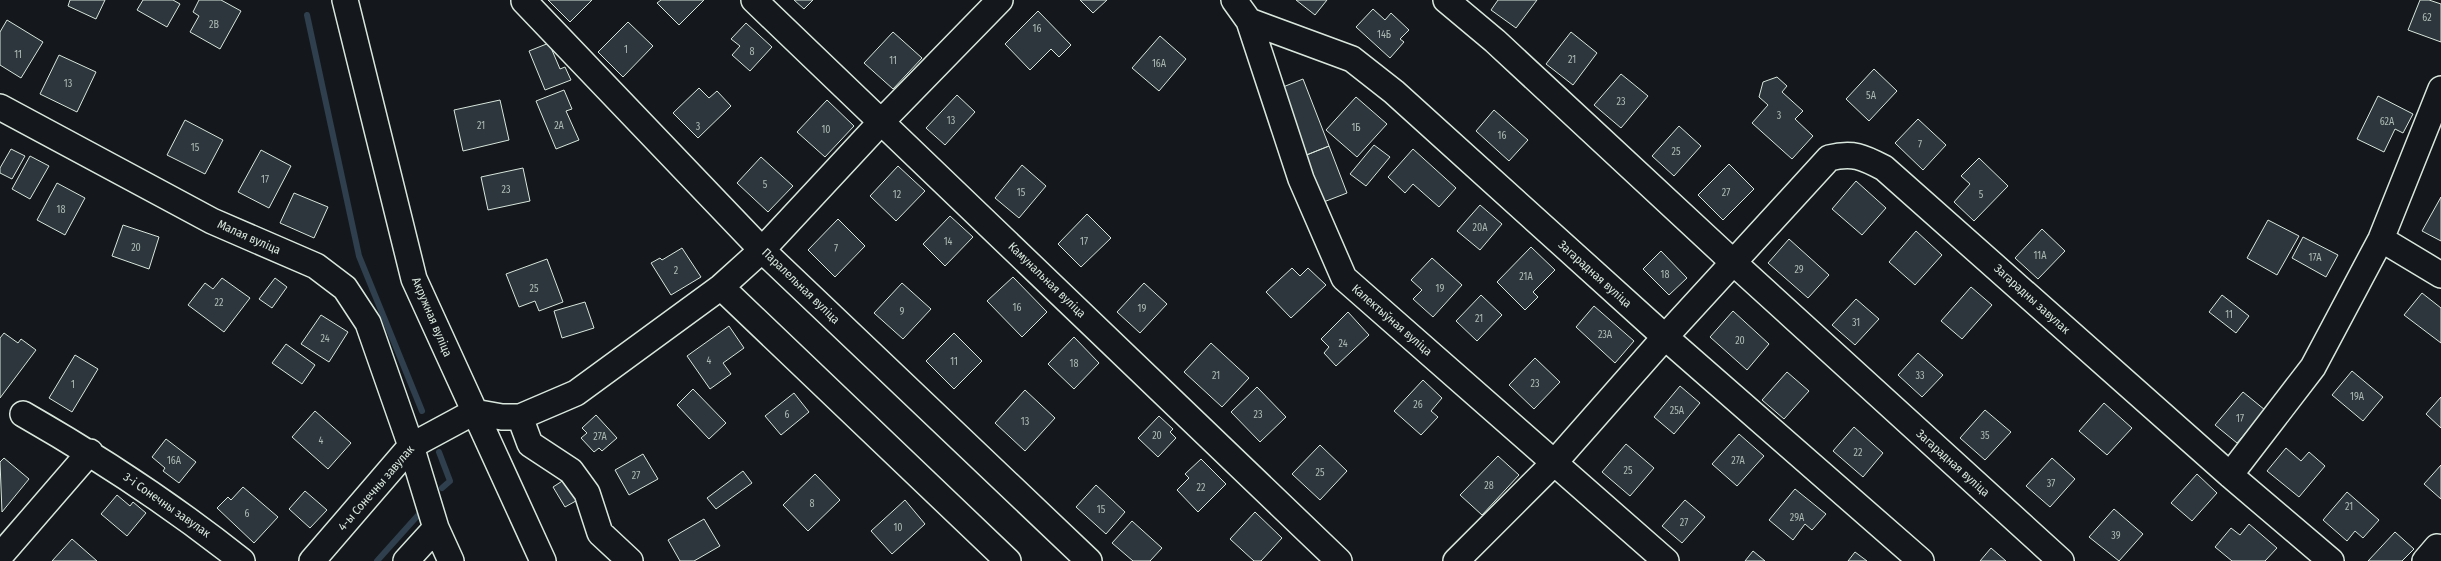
<svg xmlns="http://www.w3.org/2000/svg" width="2441" height="561" font-family="'Fira Sans Condensed',sans-serif">
<rect width="100%" height="100%" fill="#14181c"/>
<g fill="none" stroke-linecap="round" stroke-linejoin="round">
<path stroke="#2f3f4d" stroke-width="6" d="M307,15L359,256L422,411
M439,452L450,481L442,488
M377,561L420,513"/>
</g>
<path fill="#2c363c" stroke="#d8e6dc" d="M70,0H105L96,19L68,6Z
M143,0H173L180,4L167,27L137,10Z
M199,0H221L241,11L220,49L190,32L199,16L193,12Z
M548,0H592L570,22Z
M661,0H704L679,25L657,3Z
M794,0H813L804,9Z
M1080,0H1107L1093,13Z
M1296,0H1327L1315,15Z
M1498,0H1537L1516,28L1491,10Z
M2420,0H2429L2441,4V42L2408,30Z
M1373,9L1385,20L1391,13L1409,30L1400,39L1404,42L1390,58L1356,27Z
M1038,11L1071,45L1059,57L1051,49L1030,70L1005,44Z
M7,20L43,42L21,78L0,65V32Z
M628,22L653,46L623,77L598,52Z
M746,23L772,47L750,71L732,55L740,46L731,39Z
M893,32L922,58L893,89L864,63Z
M1571,32L1597,53L1573,85L1546,64Z
M1160,36L1186,59L1159,91L1132,68Z
M549,43L560,69L565,67L571,80L545,90L529,51Z
M59,55L96,72L77,112L40,94Z
M1874,69L1897,91L1869,121L1846,99Z
M1621,74L1648,96L1621,128L1594,105Z
M1777,77L1787,86L1782,92L1803,111L1795,119L1813,136L1792,159L1752,123L1768,105L1759,97L1763,82Z
M1303,79L1329,146L1304,156L1278,89Z
M699,88L709,98L717,91L731,106L698,138L673,113Z
M564,90L572,109L566,111L579,140L556,149L536,101Z
M957,95L975,112L945,145L926,128Z
M2378,96L2413,114L2403,133L2395,129L2384,152L2357,139Z
M1356,97L1387,124L1357,157L1326,130Z
M500,100L509,140L463,151L454,110Z
M827,100L854,126L825,157L797,132Z
M1494,110L1528,140L1509,161L1476,131Z
M1918,119L1946,145L1923,170L1895,143Z
M185,120L223,140L205,174L167,155Z
M1679,126L1701,146L1674,176L1652,156Z
M1374,145L1390,157L1366,186L1350,174Z
M1329,146L1347,193L1321,203L1304,156Z
M11,149L25,156L12,179L0,173V168Z
M1413,149L1456,188L1439,207L1413,184L1405,193L1388,177Z
M261,150L291,166L269,208L238,192Z
M30,156L49,166L30,199L12,189Z
M761,157L793,186L768,212L737,183Z
M1979,158L2008,186L1974,221L1954,202L1970,184L1961,176Z
M1729,164L1754,189L1723,220L1698,195Z
M1022,165L1046,186L1019,218L995,198Z
M898,166L925,191L896,221L870,196Z
M523,168L530,201L488,210L481,177Z
M1856,181L1886,208L1862,235L1832,209Z
M57,183L85,198L65,235L37,220Z
M294,193L328,207L314,238L280,223Z
M2441,197V241L2422,231Z
M1480,205L1502,224L1480,250L1457,231Z
M1087,214L1111,238L1081,267L1058,244Z
M950,216L973,237L945,266L923,244Z
M838,219L865,246L835,277L808,250Z
M2268,220L2299,236L2277,275L2247,258Z
M123,225L159,237L149,269L112,256Z
M2042,229L2065,251L2038,279L2015,258Z
M1916,231L1942,255L1915,285L1889,262Z
M2303,237L2338,255L2326,277L2292,258Z
M1789,239L1829,275L1808,298L1768,263Z
M1531,247L1555,270L1533,292L1538,297L1525,310L1497,282Z
M682,248L701,277L671,295L651,263L660,258L662,260Z
M1661,251L1687,278L1669,295L1643,269Z
M1432,258L1462,285L1433,317L1413,299L1422,290L1411,280Z
M547,259L563,302L539,311L535,301L519,307L506,274Z
M1292,268L1300,276L1308,268L1326,285L1291,318L1266,292Z
M1013,277L1047,312L1022,337L987,301Z
M222,278L250,298L224,332L188,305L205,283L213,289Z
M275,278L287,287L272,308L259,299Z
M902,283L931,309L903,339L874,313Z
M1144,283L1167,304L1140,333L1117,312Z
M1971,287L1992,305L1962,339L1941,321Z
M2422,293L2441,308V343L2404,315Z
M1481,295L1502,315L1477,341L1456,321Z
M2222,295L2249,316L2236,333L2209,312Z
M1856,299L1879,319L1855,345L1832,325Z
M585,302L594,328L562,338L554,311Z
M1594,306L1634,341L1615,363L1576,327Z
M1733,311L1769,344L1747,370L1710,337Z
M1348,312L1369,335L1336,366L1324,353L1329,347L1321,339Z
M321,315L348,332L329,362L301,344Z
M729,326L744,348L723,363L731,374L710,389L687,356Z
M4,333L18,343L21,339L36,350L0,398V338Z
M954,333L982,361L954,389L926,361Z
M1074,337L1099,363L1074,389L1048,364Z
M1211,343L1249,378L1222,407L1184,372Z
M286,344L315,365L302,384L272,363Z
M1918,353L1943,375L1922,397L1898,375Z
M75,355L98,369L72,412L49,398Z
M1535,358L1560,382L1534,409L1509,385Z
M2352,371L2383,397L2363,421L2332,395Z
M1787,372L1809,391L1784,419L1762,400Z
M1423,380L1442,398L1431,411L1438,417L1421,435L1394,411Z
M1680,386L1700,403L1674,434L1654,417Z
M1257,387L1286,417L1260,442L1231,412Z
M693,389L726,423L709,439L677,405Z
M1025,390L1055,418L1025,451L995,423Z
M2243,392L2265,410L2237,443L2215,425Z
M794,393L809,412L781,435L765,416Z
M2441,397V428L2426,414Z
M2104,403L2132,428L2107,455L2079,431Z
M1985,410L2011,432L1985,460L1960,438Z
M315,411L351,443L328,469L292,437Z
M596,415L617,438L602,451L599,448L594,452L581,438L587,433L582,428Z
M1159,416L1173,429L1170,432L1176,438L1158,457L1138,438Z
M1854,427L1883,453L1863,477L1833,451Z
M1739,434L1764,456L1737,486L1712,464Z
M166,439L196,462L179,483L163,471L165,468L152,457Z
M1626,444L1654,468L1630,496L1602,472Z
M1320,445L1347,471L1320,500L1292,474Z
M2286,448L2301,461L2309,452L2325,466L2299,497L2267,471Z
M643,454L658,479L629,495L615,470Z
M1498,456L1519,475L1482,515L1460,495Z
M4,458L29,479L2,512L0,462Z
M2052,458L2075,479L2050,507L2026,486Z
M1201,459L1226,484L1198,512L1177,490L1189,478L1185,474Z
M2441,465V499L2424,484Z
M743,471L752,483L716,509L707,498Z
M815,474L840,500L808,531L783,505Z
M2197,474L2217,493L2192,521L2171,503Z
M570,476L583,497L565,507L553,487Z
M1096,485L1125,512L1106,534L1076,507Z
M243,487L278,517L254,543L217,508L228,497L231,500Z
M1795,489L1826,514L1812,530L1805,524L1793,540L1769,520Z
M305,491L327,510L310,528L289,509Z
M2347,492L2379,520L2363,538L2355,531L2347,541L2323,520Z
M117,495L130,506L133,502L146,513L127,536L101,514Z
M905,500L925,524L892,554L871,531Z
M1685,500L1705,517L1682,543L1662,526Z
M2114,509L2143,534L2119,561L2089,537Z
M1255,512L1282,538L1261,561H1254L1230,539Z
M704,519L720,546L694,561H680L668,540Z
M1132,521L1162,548L1150,561H1133L1112,543Z
M2249,524L2277,548L2265,561H2232L2215,547L2231,528L2240,535Z
M2395,532L2414,549L2402,561H2368Z
M72,539L97,561H52Z
M1991,548L2006,561H1980Z
M1753,551L1765,561H1745Z
M1855,552L1867,561H1848Z"/>
<g fill="none" stroke-linecap="round" stroke-linejoin="round">
<g stroke="#d8e6dc" stroke-width="28">
<path id="minor" d="M345,0L414,279L543,561
M754,0L1339,561
M1234,0L1249,21L1301,179L1344,278L1666,561
M1446,0L1495,41L1734,263L2061,561
M524,1L762,250L1089,561
M1249,21L1352,59L1394,92L1665,337L1921,561
M0,107L212,221L316,266L345,288L368,323L411,446L436,528L451,561
M2381,239L2441,275
M721,287L1008,561
M23,414C100,458 173,506 242,561
M520,417L530,444L571,471L587,493L600,533L630,561
M2230,475L2313,367L2381,239L2441,89
M0,556L90,452
M312,561L411,446L474,412L502,417H520L576,393L721,287L762,250L882,121L1000,0
M406,561L436,528
M1456,561L1554,463L1665,337L1829,158C1853,152 1863,157 1884,168L2230,475L2331,561
M2425,561L2437,547"/>
</g>
<use href="#minor" stroke="#14181c" stroke-width="25"/>
</g>
<g text-anchor="middle" stroke-width="4" stroke-linejoin="round" paint-order="stroke">
<g font-size="10" fill="#adbab4">
<text x="2427" y="21">62</text>
<text x="214" y="28">2В</text>
<text x="1037" y="32">16</text>
<text x="1384" y="38">14Б</text>
<text x="626" y="53">1</text>
<text x="752" y="55">8</text>
<text x="18" y="58">11</text>
<text x="1572" y="63">21</text>
<text x="893" y="64">11</text>
<text x="1159" y="67">16А</text>
<text x="68" y="87">13</text>
<text x="1871" y="99">5А</text>
<text x="1621" y="105">23</text>
<text x="1779" y="119">3</text>
<text x="951" y="124">13</text>
<text x="2387" y="125">62А</text>
<text x="481" y="129">21</text>
<text x="559" y="129">2А</text>
<text x="698" y="130">3</text>
<text x="1356" y="131">1Б</text>
<text x="826" y="133">10</text>
<text x="1502" y="139">16</text>
<text x="1920" y="148">7</text>
<text x="195" y="151">15</text>
<text x="1676" y="155">25</text>
<text x="265" y="183">17</text>
<text x="765" y="188">5</text>
<text x="506" y="193">23</text>
<text x="1021" y="196">15</text>
<text x="1726" y="196">27</text>
<text x="897" y="198">12</text>
<text x="1981" y="198">5</text>
<text x="61" y="213">18</text>
<text x="1480" y="231">20А</text>
<text x="948" y="245">14</text>
<text x="1084" y="245">17</text>
<text x="136" y="251">20</text>
<text x="836" y="252">7</text>
<text x="2040" y="259">11А</text>
<text x="2315" y="261">17А</text>
<text x="1799" y="273">29</text>
<text x="676" y="274">2</text>
<text x="1665" y="278">18</text>
<text x="1526" y="280">21А</text>
<text x="534" y="292">25</text>
<text x="1440" y="292">19</text>
<text x="219" y="306">22</text>
<text x="1017" y="311">16</text>
<text x="1142" y="312">19</text>
<text x="902" y="315">9</text>
<text x="2229" y="318">11</text>
<text x="1479" y="322">21</text>
<text x="1856" y="326">31</text>
<text x="1605" y="338">23А</text>
<text x="325" y="342">24</text>
<text x="1740" y="344">20</text>
<text x="1343" y="347">24</text>
<text x="709" y="364">4</text>
<text x="954" y="365">11</text>
<text x="1074" y="367">18</text>
<text x="1216" y="379">21</text>
<text x="1920" y="379">33</text>
<text x="1535" y="387">23</text>
<text x="73" y="388">1</text>
<text x="2357" y="400">19А</text>
<text x="1418" y="408">26</text>
<text x="1677" y="414">25А</text>
<text x="787" y="418">6</text>
<text x="1258" y="418">23</text>
<text x="2240" y="422">17</text>
<text x="1025" y="425">13</text>
<text x="1157" y="439">20</text>
<text x="1985" y="439">35</text>
<text x="600" y="440">27А</text>
<text x="321" y="444">4</text>
<text x="1858" y="456">22</text>
<text x="174" y="464">16А</text>
<text x="1738" y="464">27А</text>
<text x="1628" y="474">25</text>
<text x="1320" y="476">25</text>
<text x="636" y="479">27</text>
<text x="2051" y="487">37</text>
<text x="1489" y="489">28</text>
<text x="1201" y="491">22</text>
<text x="812" y="507">8</text>
<text x="2349" y="510">21</text>
<text x="1101" y="513">15</text>
<text x="247" y="517">6</text>
<text x="1797" y="521">29А</text>
<text x="1684" y="526">27</text>
<text x="898" y="531">10</text>
<text x="2116" y="539">39</text>
</g>
<g font-size="12" fill="#d8e6dc" stroke="#14181c">
<text transform="translate(249 237) rotate(24)" y="4">Малая вуліца</text>
<text transform="translate(1595 274) rotate(42)" y="4">Загарадная вуліца</text>
<text transform="translate(1047 280) rotate(44)" y="4">Камунальная вуліца</text>
<text transform="translate(801 286) rotate(44)" y="4">Паралельная вуліца</text>
<text transform="translate(2032 299) rotate(42)" y="4">Загарадны завулак</text>
<text transform="translate(432 317) rotate(67)" y="4">Акружная вуліца</text>
<text transform="translate(1392 320) rotate(41)" y="4">Калектыўная вуліца</text>
<text transform="translate(1953 463) rotate(42)" y="4">Загарадная вуліца</text>
<text transform="translate(376 488) rotate(-49)" y="4">4-ы Сонечны завулак</text>
<text transform="translate(167 505) rotate(35)" y="4">3-і Сонечны завулак</text>
</g>
</g>
</svg>
